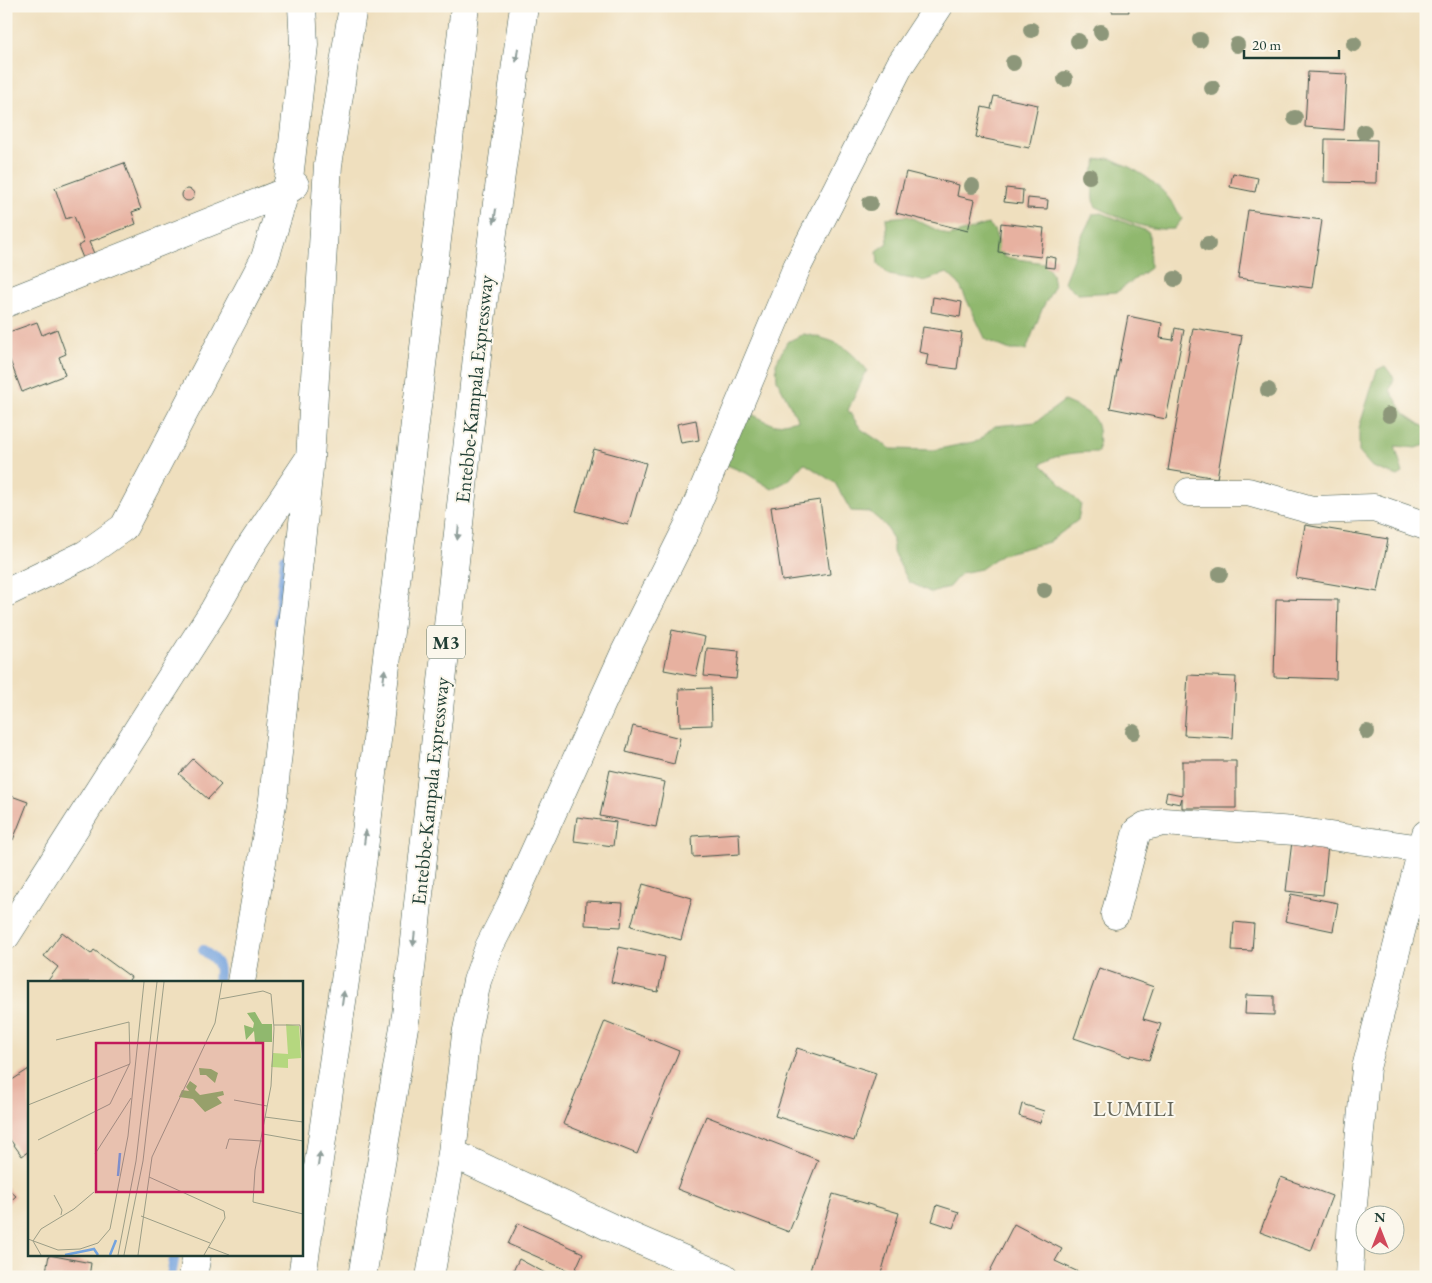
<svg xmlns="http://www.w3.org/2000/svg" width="1432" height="1283" font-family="'EB Garamond',serif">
<rect width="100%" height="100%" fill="#fbf7ec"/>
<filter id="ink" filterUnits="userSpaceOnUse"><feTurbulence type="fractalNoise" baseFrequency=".02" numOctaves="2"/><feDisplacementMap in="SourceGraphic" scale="10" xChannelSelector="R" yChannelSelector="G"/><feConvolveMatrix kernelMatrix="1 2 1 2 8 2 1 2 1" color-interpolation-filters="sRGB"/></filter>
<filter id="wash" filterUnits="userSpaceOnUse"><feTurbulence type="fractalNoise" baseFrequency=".0096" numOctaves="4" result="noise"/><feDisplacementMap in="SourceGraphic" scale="20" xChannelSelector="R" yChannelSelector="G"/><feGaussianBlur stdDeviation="1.12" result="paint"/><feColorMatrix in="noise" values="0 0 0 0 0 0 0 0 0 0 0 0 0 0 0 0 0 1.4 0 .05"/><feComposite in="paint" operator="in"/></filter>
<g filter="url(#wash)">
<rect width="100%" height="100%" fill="#efdfbe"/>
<path fill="#90b86e" stroke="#587a51" d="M1109,158C1143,172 1164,185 1182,219L1174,229C1144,231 1122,219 1095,206L1091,178L1097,160Z
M1102,213L1149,232L1150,268L1117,292L1078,294L1064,282L1081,238L1093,214Z
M908,216L949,236L988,224L994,230L1004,257L1044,263L1052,274L1054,287L1043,307L1026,350H1010L986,340L959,284L947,273L924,281L889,275L878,264L877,251L888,243L886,218Z
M804,334C837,341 845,344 867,370L848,410L861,429L891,449L934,450L978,441L995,426L1036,422L1064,401C1094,414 1101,417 1098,452C1079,452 1057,453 1041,464L1081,504L1078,520L1049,542L1002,554L981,569L961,573L949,587L932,593L909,582L893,552V540L886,526L870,512L851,511L835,483L804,463L789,480L772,489L746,473L722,463L737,407L774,425L798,420L777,380L776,363L787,342Z
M1385,366L1394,378L1390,390L1405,414L1426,428V445L1416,448L1395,446L1403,473L1398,476L1372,467L1359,452V428L1377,370Z"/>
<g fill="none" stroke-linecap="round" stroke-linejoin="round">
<path stroke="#74a3de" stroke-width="10" d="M279,622L285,558
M203,950C217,961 221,963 218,982
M171,1277L175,1254"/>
</g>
<g id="blocks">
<path fill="#e7b1a0" d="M1112,6H1128L1129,12H1112Z
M1308,72L1347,74L1344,130L1305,127Z
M994,96L1038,105L1029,148L976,137L982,107L991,109Z
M1325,139L1377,140L1376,183L1324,182Z
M124,163L141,209L132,212L136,224L89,242L96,258L85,263L78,246L84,243L74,216L66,219L55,188Z
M906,172L959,185L957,196L975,200L968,231L896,213Z
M1233,173L1258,178L1255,192L1230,187Z
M1006,188L1023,190L1022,204L1004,202Z
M182 195a6 6 0 1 1 12 0a6 6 0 1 1-12 0Z
M1028,198L1048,200L1047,209L1027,208Z
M1248,210L1322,220L1312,288L1238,278Z
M1001,223L1044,228L1041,257L998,252Z
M1046,256L1056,258L1055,268L1045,267Z
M933,297L962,302L960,317L931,312Z
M1128,316L1162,323L1160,338L1173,340L1175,328L1184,330L1166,419L1110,408Z
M37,322L42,335L57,329L66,354L59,357L65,375L22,392L6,350V333Z
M923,327L962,333L957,369L926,365L928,354L919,352Z
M1193,328L1242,336L1217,478L1168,470Z
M696,420L699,440L681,443L677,424Z
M594,449L646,463L628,525L576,511Z
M820,500L830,574L782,581L771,507Z
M1305,525L1388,539L1378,592L1296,578Z
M1276,599L1338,600L1336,679L1274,677Z
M672,630L705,637L696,676L664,670Z
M707,648L739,651L736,679L704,676Z
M1188,675L1236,677L1233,738L1184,735Z
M711,688L712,725L680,726L679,689Z
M633,726L680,738L674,764L626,752Z
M193,759L221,785L208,799L179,774Z
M1182,761H1236V808H1182V798L1180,804L1165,801L1167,792L1182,795Z
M610,770L665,782L656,827L600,816Z
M6,794L28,802L13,840L6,838Z
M577,817L616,822L613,846L574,841Z
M739,833L740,854L693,857L692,836Z
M1292,841L1328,845L1323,895L1286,891Z
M643,884L692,898L681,940L631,926Z
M1291,894L1338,903L1333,931L1285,921Z
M586,901L623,903L621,927L585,925Z
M1234,922L1254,924L1252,951L1232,950Z
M62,932L91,954L94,950L131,977L128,982H47L58,967L44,956Z
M619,947L665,957L658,992L611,982Z
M1099,968L1154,987L1143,1019L1161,1024L1149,1060L1131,1055L1130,1057L1074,1038Z
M1246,995L1274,996V1015L1245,1014Z
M605,1021L679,1051L637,1154L563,1124Z
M797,1048L876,1073L854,1141L775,1116Z
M29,1069V1151L22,1156L6,1134V1092L8,1090L6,1084Z
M1022,1104L1044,1111L1040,1123L1019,1116Z
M706,1116L818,1160L789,1232L677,1189Z
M1281,1177L1332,1196L1311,1251L1260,1232Z
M6,1187L16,1196L6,1205Z
M833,1194L899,1213L880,1277H808Z
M937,1205L959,1212L953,1228L932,1221Z
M518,1223L583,1253L574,1273L508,1244Z
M1014,1224L1062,1249L1055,1261L1089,1277H987Z
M49,1255L91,1263L89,1277H45Z
M519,1259L547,1274L553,1277H510Z"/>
</g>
</g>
<g filter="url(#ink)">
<use href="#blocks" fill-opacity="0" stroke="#3e5549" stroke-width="1"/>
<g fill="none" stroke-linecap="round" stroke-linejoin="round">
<g stroke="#3e5549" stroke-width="29">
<path id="minor" d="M6,303L285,192L295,185
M1189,492H1248L1312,510L1374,508L1426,526
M6,593L86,554L124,527L265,258L289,179L304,45L302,6
M1115,915L1137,831L1145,826L1163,822L1295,831L1422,849
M6,936L214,610L247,552L307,462
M241,982L273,799L310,459L328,165L353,6
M452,1153L625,1234L724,1277
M193,1277L197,1254
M430,1277L452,1153L466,1035L477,981L489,947L510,906L625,652L688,526L797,267L900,65L939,6
M1349,1277L1352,1215L1366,1068L1426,834"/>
</g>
<g stroke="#3e5549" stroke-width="29">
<path id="highway" d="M302,1277L363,857L465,6
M362,1277L406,1015L481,320L524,6"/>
</g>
<use href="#minor" stroke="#fff" stroke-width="28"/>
<use href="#highway" stroke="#fff" stroke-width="28"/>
</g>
<g fill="#8d977a">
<circle cx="1031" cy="30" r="8"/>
<circle cx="1101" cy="32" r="8"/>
<circle cx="1200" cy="40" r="8"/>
<circle cx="1078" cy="41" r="8"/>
<circle cx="1354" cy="44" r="8"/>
<circle cx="1237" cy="45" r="8"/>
<circle cx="1013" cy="63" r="8"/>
<circle cx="1065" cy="79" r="8"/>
<circle cx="1212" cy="88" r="8"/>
<circle cx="1295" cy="118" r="8"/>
<circle cx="1364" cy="132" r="8"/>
<circle cx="1089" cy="176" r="8"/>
<circle cx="972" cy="186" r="8"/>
<circle cx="870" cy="203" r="8"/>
<circle cx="1208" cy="244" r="8"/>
<circle cx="1175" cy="279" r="8"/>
<circle cx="1268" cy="390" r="8"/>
<circle cx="1389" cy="415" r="8"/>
<circle cx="1220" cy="574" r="8"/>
<circle cx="1044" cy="590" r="8"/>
<circle cx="1133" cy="732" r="8"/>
<circle cx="1367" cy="732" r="8"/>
</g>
<defs><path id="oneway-solid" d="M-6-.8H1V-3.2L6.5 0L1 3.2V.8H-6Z" transform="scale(1.25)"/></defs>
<g fill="#8f9e9a">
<use href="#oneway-solid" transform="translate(517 55) rotate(98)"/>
<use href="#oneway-solid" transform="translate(495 216) rotate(98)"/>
<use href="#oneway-solid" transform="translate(458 533) rotate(96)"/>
<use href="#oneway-solid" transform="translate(384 676) rotate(-83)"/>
<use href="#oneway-solid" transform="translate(365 837) rotate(-83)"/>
<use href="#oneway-solid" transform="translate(414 939) rotate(96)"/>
<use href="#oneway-solid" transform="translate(343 998) rotate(-82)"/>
<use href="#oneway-solid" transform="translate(319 1159) rotate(-82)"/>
</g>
</g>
<g text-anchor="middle" stroke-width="4" stroke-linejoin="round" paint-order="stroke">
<rect fill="#fbf7ec" stroke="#61756b" stroke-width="1" x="427" y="625.5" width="38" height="33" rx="4"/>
<g font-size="19" font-weight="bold" fill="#1f3d34">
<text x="446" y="649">M3</text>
</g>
<g font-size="20" fill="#1f3d34" stroke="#fbf7ec">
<text transform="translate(474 389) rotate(-84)" y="7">Entebbe-Kampala Expressway</text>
<text transform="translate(430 791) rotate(-84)" y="7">Entebbe-Kampala Expressway</text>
</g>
<g font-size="22" letter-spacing="1" fill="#65665a" stroke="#fbf7ec">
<text x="1134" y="1116">LUMILI</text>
</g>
</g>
<g transform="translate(28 981)">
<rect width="275" height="275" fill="#efdfbe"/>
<path d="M258,43L271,45L273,77L260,78V87L243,86L245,72L260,73Z" fill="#b5d77f"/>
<path d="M227,31L234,43H244V61H227L226,50L218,59L216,44L225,47L226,42L219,32ZM171,87L183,88L190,92L187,102L178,94H172ZM162,100L169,105L167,109L172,114L195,110L196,114L189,116L194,122L177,131L165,118L151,116L154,109L161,110L158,106Z" fill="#90b86e"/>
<path fill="none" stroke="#74a3de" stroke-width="2.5" d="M90,195L92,172M37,274L66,268L70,274M82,274L88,259"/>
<path fill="none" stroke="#9c9e87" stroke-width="1" d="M192,18L235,10L243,13L246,47L243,105L227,189L225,221L275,233M246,44H272L275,79M206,119L239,125M0,124L102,83M237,136L275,141M235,153L275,160M10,159L82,123L102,82L101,41L28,59M198,168L201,158L234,160M67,173L103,117M121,196L196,230L197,237L176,274M26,214L34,229L33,234M113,235L182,262M0,258L30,269L52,268L70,262L82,248L100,155L116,1M180,266L201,274M13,274L5,260L13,248L46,228L66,211M90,274L108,180L129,1M96,274L115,180L136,1M110,274L124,176L187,42L194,1"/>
<path fill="#c2185b" fill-opacity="0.15" stroke="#c2185b" stroke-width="2.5" d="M68,62H235V211H68Z"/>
<rect width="275" height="275" fill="none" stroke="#1f3d34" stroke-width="2.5"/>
</g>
<rect width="1432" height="1283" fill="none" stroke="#fbf7ec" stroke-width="25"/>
<g transform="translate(1380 1230)"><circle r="24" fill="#fbf7ec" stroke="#a3ada2"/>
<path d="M0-4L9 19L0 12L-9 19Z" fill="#d1495b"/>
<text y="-8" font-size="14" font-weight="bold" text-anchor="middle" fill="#1f3d34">N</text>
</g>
<path d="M1244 50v8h95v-8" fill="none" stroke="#1f3d34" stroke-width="2.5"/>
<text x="1252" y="50" font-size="15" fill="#1f3d34" stroke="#fbf7ec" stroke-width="4" paint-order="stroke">20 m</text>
</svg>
